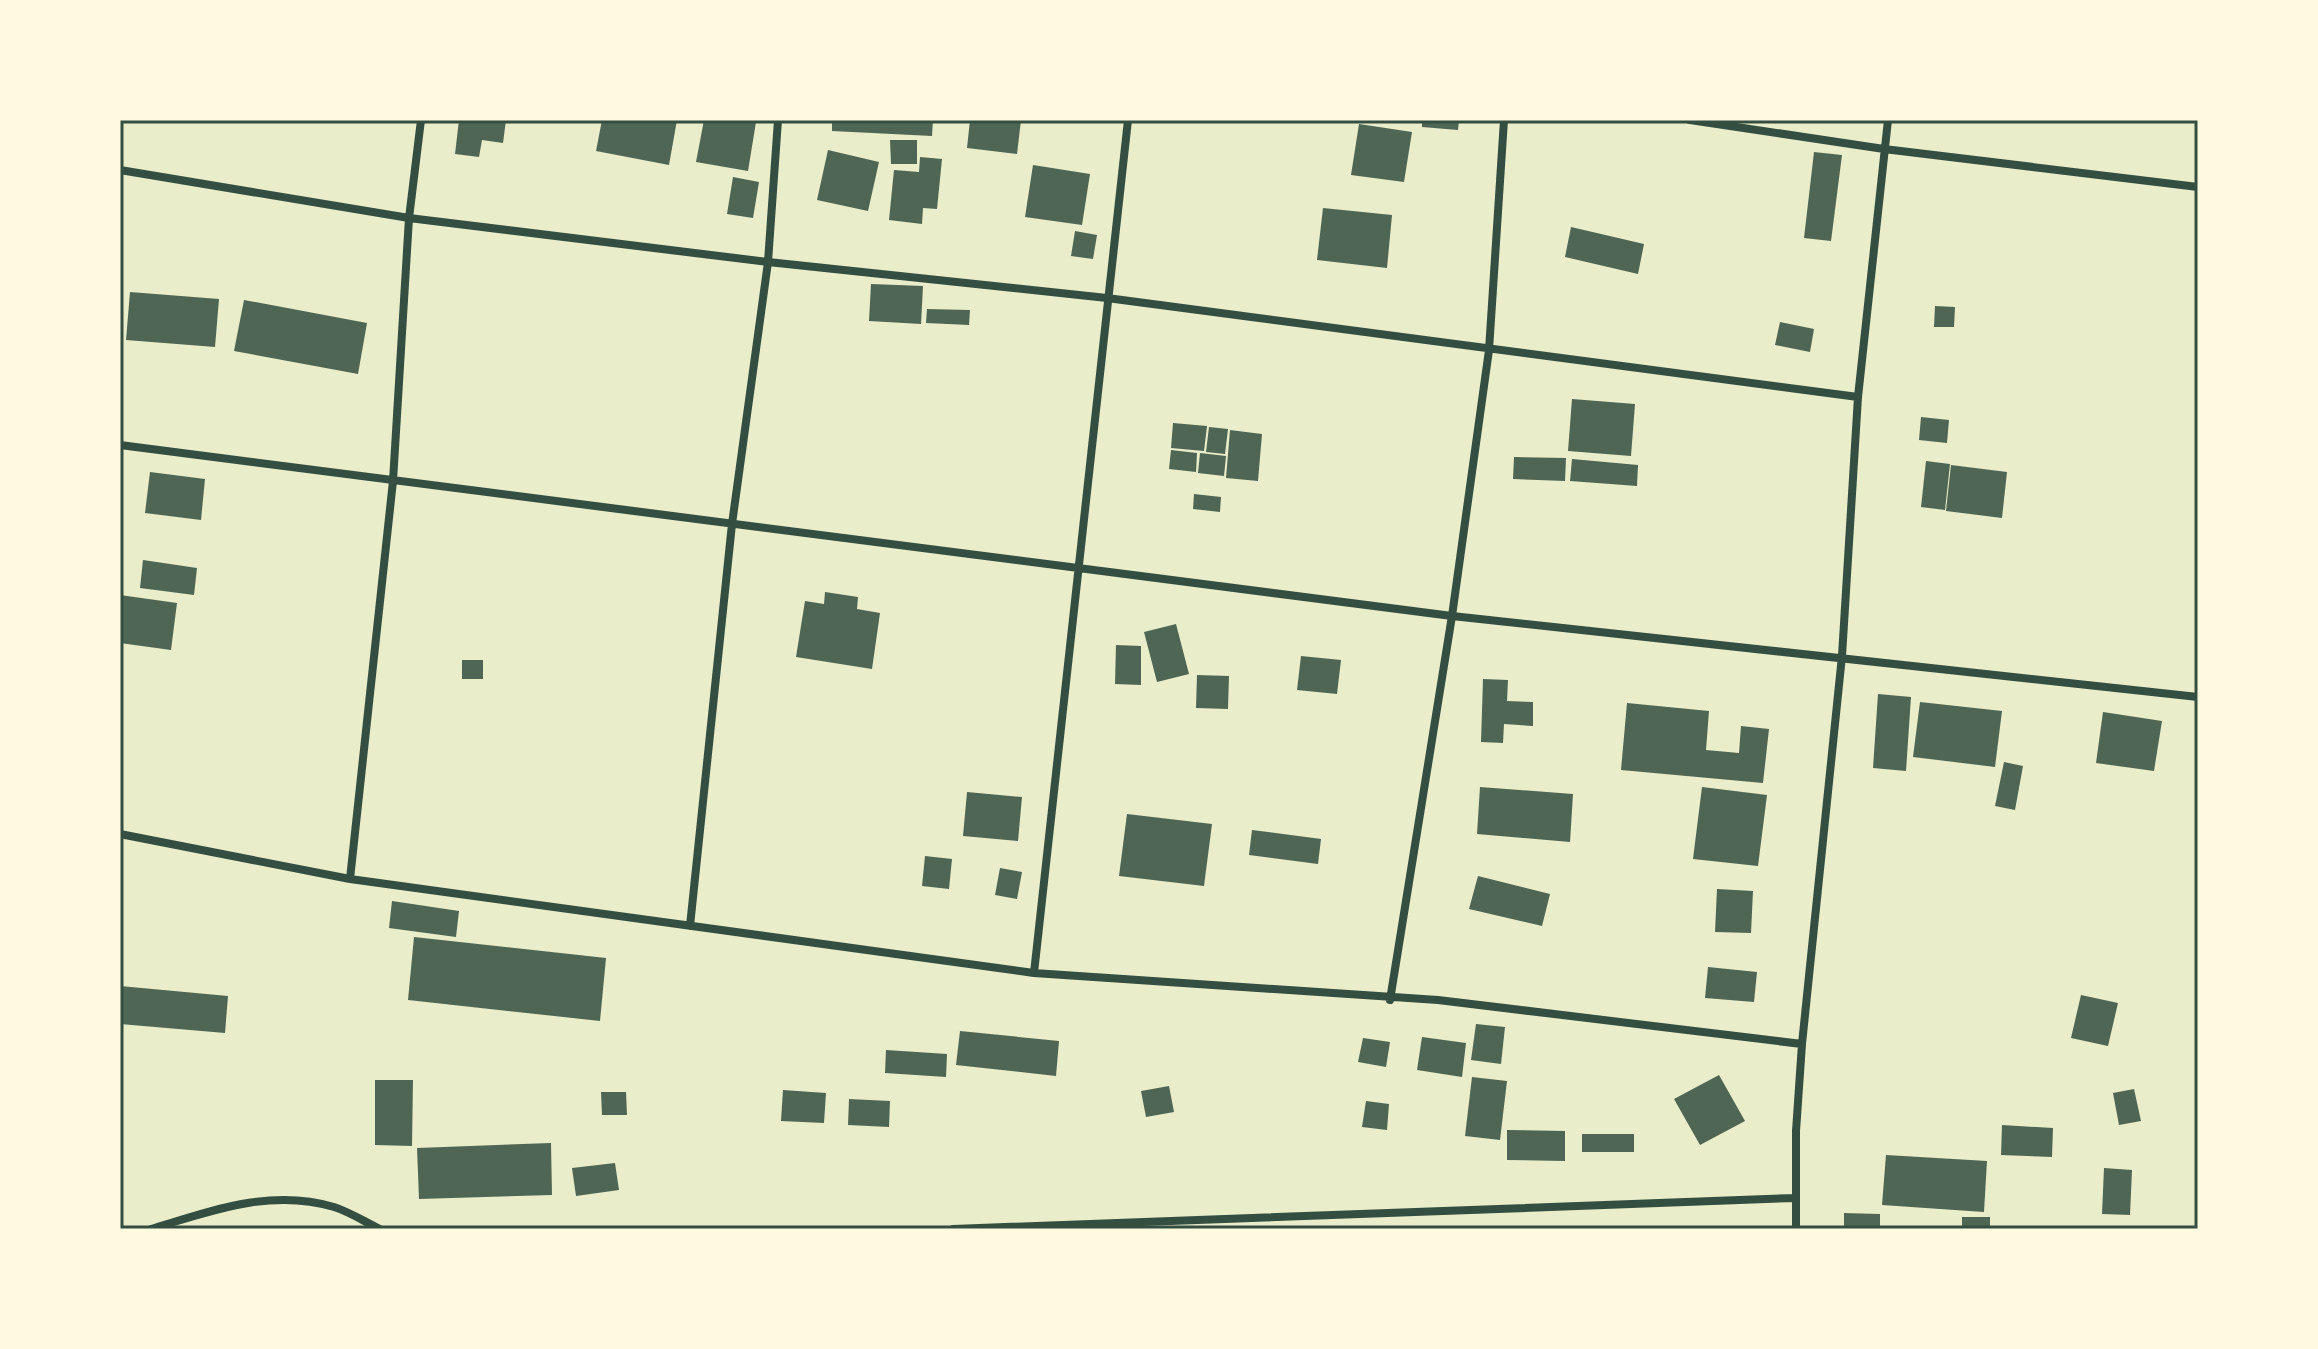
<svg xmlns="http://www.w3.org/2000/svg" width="2318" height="1349" font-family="Quicksand,sans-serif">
<rect width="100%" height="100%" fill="#e9edc9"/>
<path fill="#4f6655" d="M459,120H506L503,143L482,140L479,157L455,154Z
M602,120H677L669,165L596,151Z
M704,120L756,122L748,171L696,162Z
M832,120H933L932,136L832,131Z
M970,120H1021L1017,154L967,148Z
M1422,120H1459L1458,130L1422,127Z
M1359,124L1412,132L1404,182L1351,175Z
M890,140H917V164H891Z
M828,150L879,162L868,211L817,200Z
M1814,152L1842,155L1831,241L1804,238Z
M920,157L942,159L937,209L923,208L922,224L889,220L894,170L919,172Z
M1033,165L1090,174L1082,225L1025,217Z
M733,177L759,182L753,218L727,214Z
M1323,208L1392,215L1387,268L1317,260Z
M1571,227L1644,244L1638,274L1565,257Z
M1075,231L1097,235L1093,259L1071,256Z
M871,284L923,286L921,324L869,321Z
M130,292L219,299L215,347L126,340Z
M244,300L367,323L358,374L234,351Z
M1935,306L1955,307L1954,327H1934Z
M927,309L970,310L969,325L926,323Z
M1780,322L1814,329L1810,352L1775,345Z
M1572,399L1635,404L1631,456L1568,451Z
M1921,417L1949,420L1947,443L1919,440Z
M1173,423L1207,426L1204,451L1171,448Z
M1209,427L1228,429L1225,454L1206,452Z
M1230,430L1262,434L1258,481L1226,478Z
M1171,450L1197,453L1196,472L1169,469Z
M1200,453L1226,456L1224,476L1198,473Z
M1514,457L1566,458L1565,481L1513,479Z
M1572,459L1638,465L1637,486L1570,481Z
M1926,461L1950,464L1945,510L1921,507Z
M1951,465L2007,472L2002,518L1946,511Z
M150,472L205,479L201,520L145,513Z
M1194,494L1221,497L1220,512L1193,509Z
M143,560L197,568L194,595L140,588Z
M825,592L858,597L857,609L880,613L872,669L796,657L805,601L824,604Z
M120,595L177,603L171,650L120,643Z
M1176,624L1189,674L1157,682L1144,632Z
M1116,645L1141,646V685L1115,684Z
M1301,656L1341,660L1337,694L1297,690Z
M462,660H483V679H462Z
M1197,675L1229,676L1228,709L1196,708Z
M1483,679L1508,680L1507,701L1533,702V726L1504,724L1503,743L1481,742Z
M1878,694L1911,697L1906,771L1873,768Z
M1920,702L2002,711L1995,767L1913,757Z
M1627,703L1709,711L1706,750L1739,753L1741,726L1769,729L1763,783L1621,770Z
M2103,712L2162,721L2154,771L2096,763Z
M2004,762L2023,766L2015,810L1995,806Z
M1480,787L1573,794L1570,842L1477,834Z
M1702,787L1767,795L1758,866L1693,859Z
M967,792L1022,797L1018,841L963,836Z
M1127,814L1212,824L1204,886L1119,876Z
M1252,830L1321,839L1318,864L1249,855Z
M925,856L952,859L949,889L922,886Z
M1000,868L1022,872L1017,899L995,895Z
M1478,876L1550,894L1542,926L1469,909Z
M1717,889L1753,891L1751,933L1715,932Z
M392,901L459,911L456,937L389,928Z
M414,937L606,958L600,1021L408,1000Z
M1708,967L1757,972L1754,1002L1705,998Z
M120,986L228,996L225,1033L120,1024Z
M2081,995L2118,1003L2108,1046L2071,1038Z
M1476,1024L1505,1027L1501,1064L1471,1060Z
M960,1031L1059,1041L1056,1076L956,1065Z
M1422,1037L1466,1043L1462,1077L1417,1070Z
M1363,1038L1390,1042L1386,1067L1358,1062Z
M886,1050L947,1054L946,1077L885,1073Z
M1719,1075L1745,1121L1700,1145L1674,1099Z
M1472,1077L1507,1081L1500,1140L1465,1136Z
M375,1080H413L412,1146L375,1145Z
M1169,1086L1174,1112L1146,1117L1141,1091Z
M2134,1089L2141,1121L2119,1125L2113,1093Z
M783,1090L826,1093L824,1123L781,1121Z
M601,1092H626L627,1115H602Z
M849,1099L890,1101L889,1127L848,1125Z
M1366,1101L1389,1104L1387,1130L1362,1127Z
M2002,1125L2053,1128L2052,1157L2001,1155Z
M1507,1130L1565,1131V1161L1507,1160Z
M1582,1134H1634V1152H1582Z
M551,1143L552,1195L419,1199L417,1148Z
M1886,1155L1987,1161L1984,1212L1882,1205Z
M615,1163L619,1190L576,1196L572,1168Z
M2104,1168L2132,1170L2130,1215L2102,1214Z
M1844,1213L1880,1214V1229H1844Z
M1962,1217H1990V1229H1962Z"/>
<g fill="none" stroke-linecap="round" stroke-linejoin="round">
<path stroke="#344e41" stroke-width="8" d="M1690,120L1884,149L2198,187
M120,170L409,218L768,262L1107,298L1858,397
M120,445L1452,616L2198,697
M120,834L350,879L1034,973L1438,1000L1802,1044
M350,879L393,481L409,218L421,120
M690,926L732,524L768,262L778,120
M1034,973L1128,120
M1390,1000L1452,616L1489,350L1504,120
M151,1229C211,1211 271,1188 334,1207C350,1212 365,1222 380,1229
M953,1229L1794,1198
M1796,1229V1131L1802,1044L1842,656L1858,397L1888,120"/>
</g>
<rect width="2318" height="1349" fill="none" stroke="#fefae0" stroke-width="244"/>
<rect x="122" y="122" width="2074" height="1105" fill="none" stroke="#344e41" stroke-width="3"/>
</svg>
